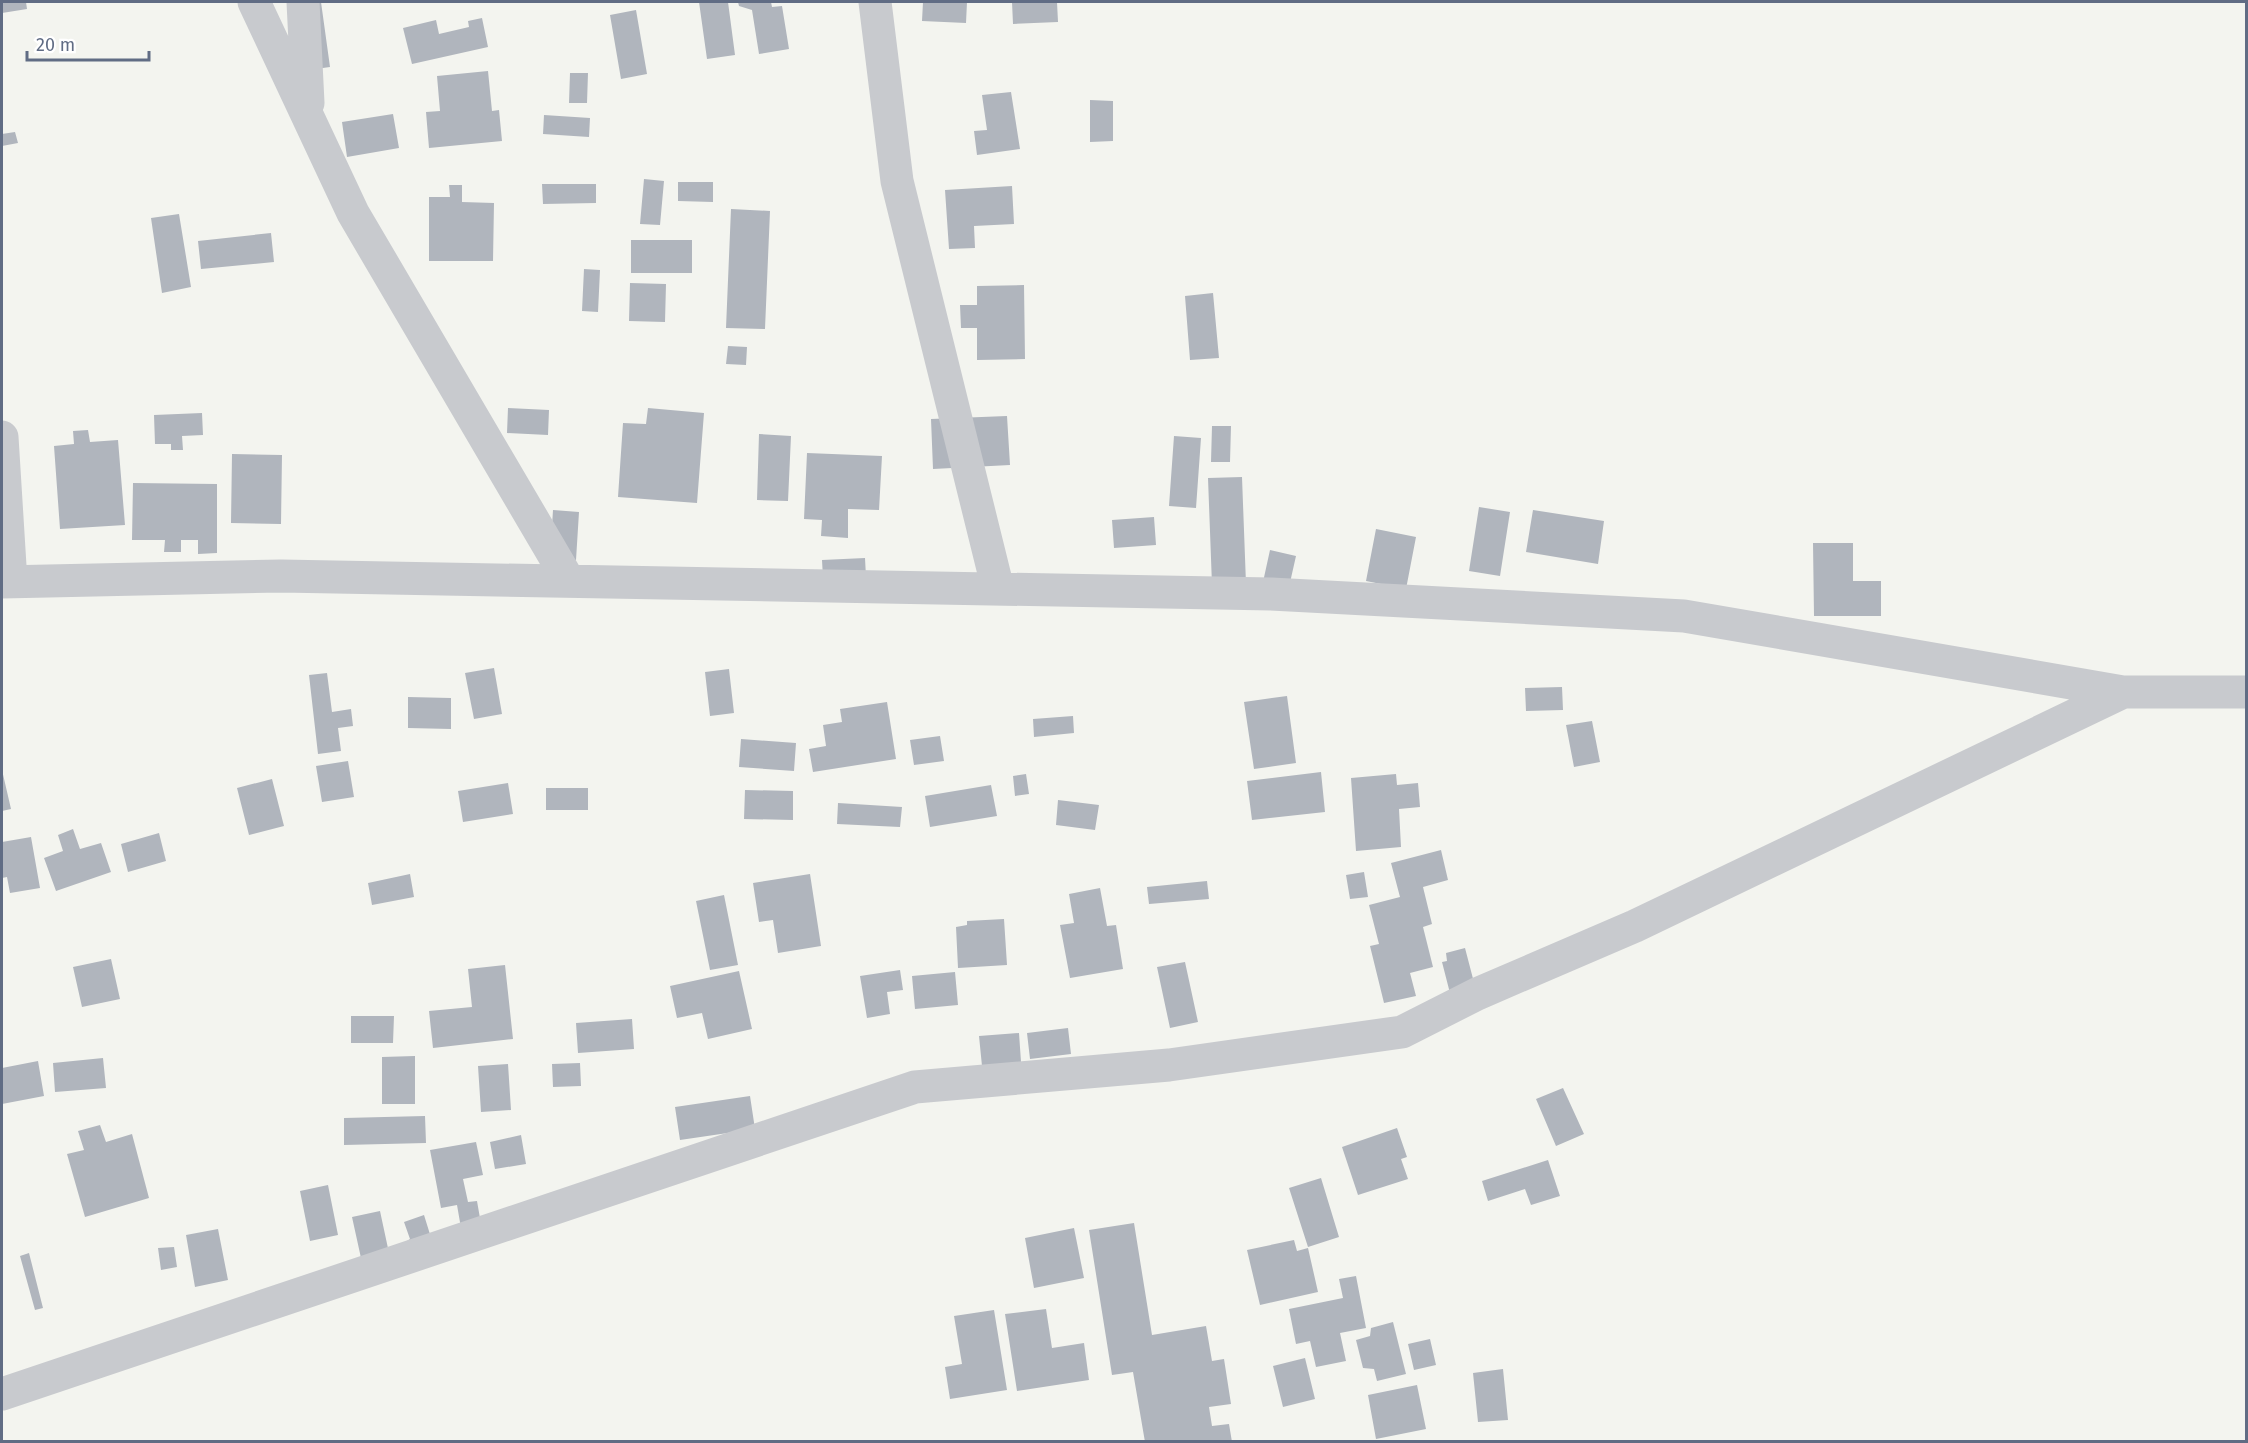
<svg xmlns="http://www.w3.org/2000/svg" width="2248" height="1443" font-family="'Fira Sans',sans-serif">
<rect width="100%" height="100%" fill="#f3f4ef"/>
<path fill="#b0b5bd" d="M2,2H26L27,9L2,13Z
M316,2H321L330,67L301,71Z
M699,2H728L735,55L707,59Z
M738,2H771L772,7L782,6L789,49L759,54L752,10L739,6Z
M923,2H967L966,23L922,21Z
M1012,2H1057L1058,22L1013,24Z
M636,10L647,74L621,79L610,15Z
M482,18L488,47L412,64L403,28L436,20L439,34L469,27L468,21Z
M488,71L492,111L499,110L502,141L429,148L426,112L440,111L437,76Z
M570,73H588L587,103H569Z
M1011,92L1020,149L977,155L974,131L987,130L982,95Z
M1090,100L1113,101V141L1090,142Z
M393,114L399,148L347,157L342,122Z
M544,115L590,118L589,137L543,134Z
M15,132L18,143L2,146V134Z
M644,179L664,181L660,225L640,224Z
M678,182H713V202L678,201Z
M542,184H596V203L543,204Z
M449,185H462V202L494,203L493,261H429V197H450Z
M1012,186L1014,224L974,226L975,248L949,249L945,190Z
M731,209L770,211L765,329L726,328Z
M179,214L191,287L162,293L151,218Z
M271,233L274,262L201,269L198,241Z
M631,240H692V273H631Z
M584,269L600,270L598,312L582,311Z
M630,283L666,284L665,322L629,321Z
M1024,285L1025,359L977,360V328H961L960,305H977V286Z
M1213,293L1219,358L1190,360L1185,296Z
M728,346L747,347L746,365L726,364Z
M508,408L549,410L548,435L507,433Z
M648,408L704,413L697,503L618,497L623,423L646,424Z
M202,413L203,435L182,436L183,450H171V444H155L154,415Z
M1007,416L1010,465L933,469L931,419Z
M1212,426H1231L1230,462H1211Z
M88,430L90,442L118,440L125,525L60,529L54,446L74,444L73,431Z
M759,434L791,436L788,501L757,500Z
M1174,436L1201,438L1196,508L1169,506Z
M807,453L882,456L879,510L848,509V538L821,536L822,520L804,519Z
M232,454L282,455L281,524L231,523Z
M1242,477L1246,584L1212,585L1208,478Z
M133,483L217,484V553L198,554V540H181V552H164L165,540H132Z
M1479,507L1510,512L1500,576L1469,571Z
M553,510L579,512L576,560L550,558Z
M1533,510L1604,521L1598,564L1526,552Z
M1154,517L1156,545L1114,548L1112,520Z
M1376,529L1416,537L1406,589L1366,581Z
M1813,543H1853V581H1881V616H1814Z
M1270,550L1296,556L1289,587L1263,582Z
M865,558L866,577L823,578L822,560Z
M494,668L502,714L474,719L465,673Z
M729,669L734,713L710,716L705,672Z
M327,673L332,712L351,709L353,726L338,728L341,751L318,754L309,675Z
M1562,687L1563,710L1526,711L1525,688Z
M1287,696L1296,763L1254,769L1244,702Z
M408,697L451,698V729L408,728Z
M887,702L896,759L813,772L809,749L826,746L823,725L842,722L840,709Z
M1073,716L1074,733L1034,737L1033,719Z
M1592,721L1600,762L1574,767L1566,725Z
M940,736L944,761L914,765L910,740Z
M741,739L796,743L794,771L739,767Z
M348,761L354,797L322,802L316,766Z
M2,770L11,809L2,811Z
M1321,772L1325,812L1252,820L1247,781Z
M1026,774L1029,794L1015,796L1013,776Z
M1396,774L1397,785L1418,783L1420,807L1399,809L1401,847L1356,851L1351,778Z
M272,779L284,826L249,835L237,788Z
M508,783L513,814L463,822L458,791Z
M991,785L997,816L930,827L925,796Z
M546,788H588V810H546Z
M745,790L793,791V820L744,819Z
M1058,800L1099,805L1095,830L1056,825Z
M838,803L902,807L900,827L837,824Z
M73,829L80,849L101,843L111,872L56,891L44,858L63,851L58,835Z
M159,833L166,861L128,872L121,844Z
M31,837L40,888L10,893L7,877L2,878V842Z
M1441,850L1448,880L1423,887L1432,924L1423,927L1433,967L1410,973L1416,996L1384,1003L1370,946L1379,944L1369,905L1400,897L1391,863Z
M1364,872L1368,897L1350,899L1346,875Z
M410,874L414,897L372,905L368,883Z
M810,874L821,946L778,953L773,920L759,922L753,883Z
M1207,881L1209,899L1149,904L1147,887Z
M1100,888L1107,926L1116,925L1123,969L1070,978L1060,925L1074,923L1069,894Z
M724,895L738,965L710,970L696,901Z
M1004,919L1007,965L958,968L956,927L967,925V921Z
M1465,948L1477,994L1452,1001L1442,962L1447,961L1446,953Z
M111,959L120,999L82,1007L73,967Z
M1185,962L1198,1022L1170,1028L1157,967Z
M505,965L513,1039L433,1048L429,1011L472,1007L468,969Z
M900,970L903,990L887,992L890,1014L867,1018L860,976Z
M739,971L752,1029L708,1039L702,1013L677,1018L670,986Z
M955,972L958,1005L915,1009L912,976Z
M351,1016H394L393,1043H351Z
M632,1019L634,1049L578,1053L576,1023Z
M1068,1028L1071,1054L1030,1059L1027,1033Z
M1019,1033L1021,1062L982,1066L979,1036Z
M415,1056V1104H382V1057Z
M103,1058L106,1088L55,1092L53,1063Z
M38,1061L44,1096L2,1104V1068Z
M580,1063L581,1086L553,1087L552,1064Z
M508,1064L511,1110L481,1112L478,1066Z
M1563,1088L1584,1134L1556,1146L1536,1099Z
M750,1096L755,1129L680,1140L675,1107Z
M425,1116L426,1143L344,1145V1118Z
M100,1125L106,1142L132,1134L149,1198L85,1217L67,1154L84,1150L78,1131Z
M1397,1128L1407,1157L1401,1159L1408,1179L1358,1195L1342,1147Z
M521,1135L526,1164L495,1169L490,1142Z
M476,1142L483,1175L463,1179L468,1202L477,1201L481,1224L461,1228L457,1205L441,1208L430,1150Z
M1548,1160L1560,1196L1531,1205L1525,1189L1488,1201L1482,1181Z
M1321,1178L1339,1237L1308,1247L1289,1188Z
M328,1185L338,1235L310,1241L300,1191Z
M380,1211L389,1253L361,1258L352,1217Z
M424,1215L433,1244L404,1243L410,1239L404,1222Z
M1134,1223L1152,1335L1206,1326L1212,1361L1224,1359L1231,1404L1209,1407L1212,1426L1229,1424L1232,1442H1145L1133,1372L1112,1375L1089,1230Z
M1074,1228L1084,1278L1034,1288L1025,1238Z
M218,1229L228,1280L195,1287L186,1235Z
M1294,1240L1297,1251L1308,1248L1318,1292L1260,1305L1247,1250Z
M174,1247L177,1267L161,1270L158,1248Z
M29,1253L43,1308L35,1310L20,1256Z
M1356,1276L1366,1328L1340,1333L1346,1361L1316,1367L1310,1341L1296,1344L1289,1309L1343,1298L1339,1279Z
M1046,1309L1052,1348L1084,1343L1089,1380L1017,1391L1005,1314Z
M994,1310L1007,1390L950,1399L945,1367L962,1364L954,1316Z
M1393,1322L1406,1374L1377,1381L1374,1369L1363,1368L1356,1340L1370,1336L1371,1328Z
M1430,1339L1436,1365L1414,1370L1408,1344Z
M1305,1358L1315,1399L1283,1407L1273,1366Z
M1503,1369L1508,1420L1478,1422L1473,1373Z
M1417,1385L1426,1429L1376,1439L1368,1395Z"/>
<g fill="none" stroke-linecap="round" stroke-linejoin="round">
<path stroke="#c8cace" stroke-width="33" d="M254,2L353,213L569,581
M303,2L308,103
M875,2L897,181L998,589
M2,437L11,582
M2,582L281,576L1271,594L1684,616L2123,692H2246
M2,1394L915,1087L1169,1065L1402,1032L1477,994L1635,926L2123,692"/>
</g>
<rect width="2248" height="1443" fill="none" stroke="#606c84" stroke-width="6"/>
<path d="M27 51v9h122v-9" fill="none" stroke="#606c84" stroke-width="3"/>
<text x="36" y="51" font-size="18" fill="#606c84" stroke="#ffffff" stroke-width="4.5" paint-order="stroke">20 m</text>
</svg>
